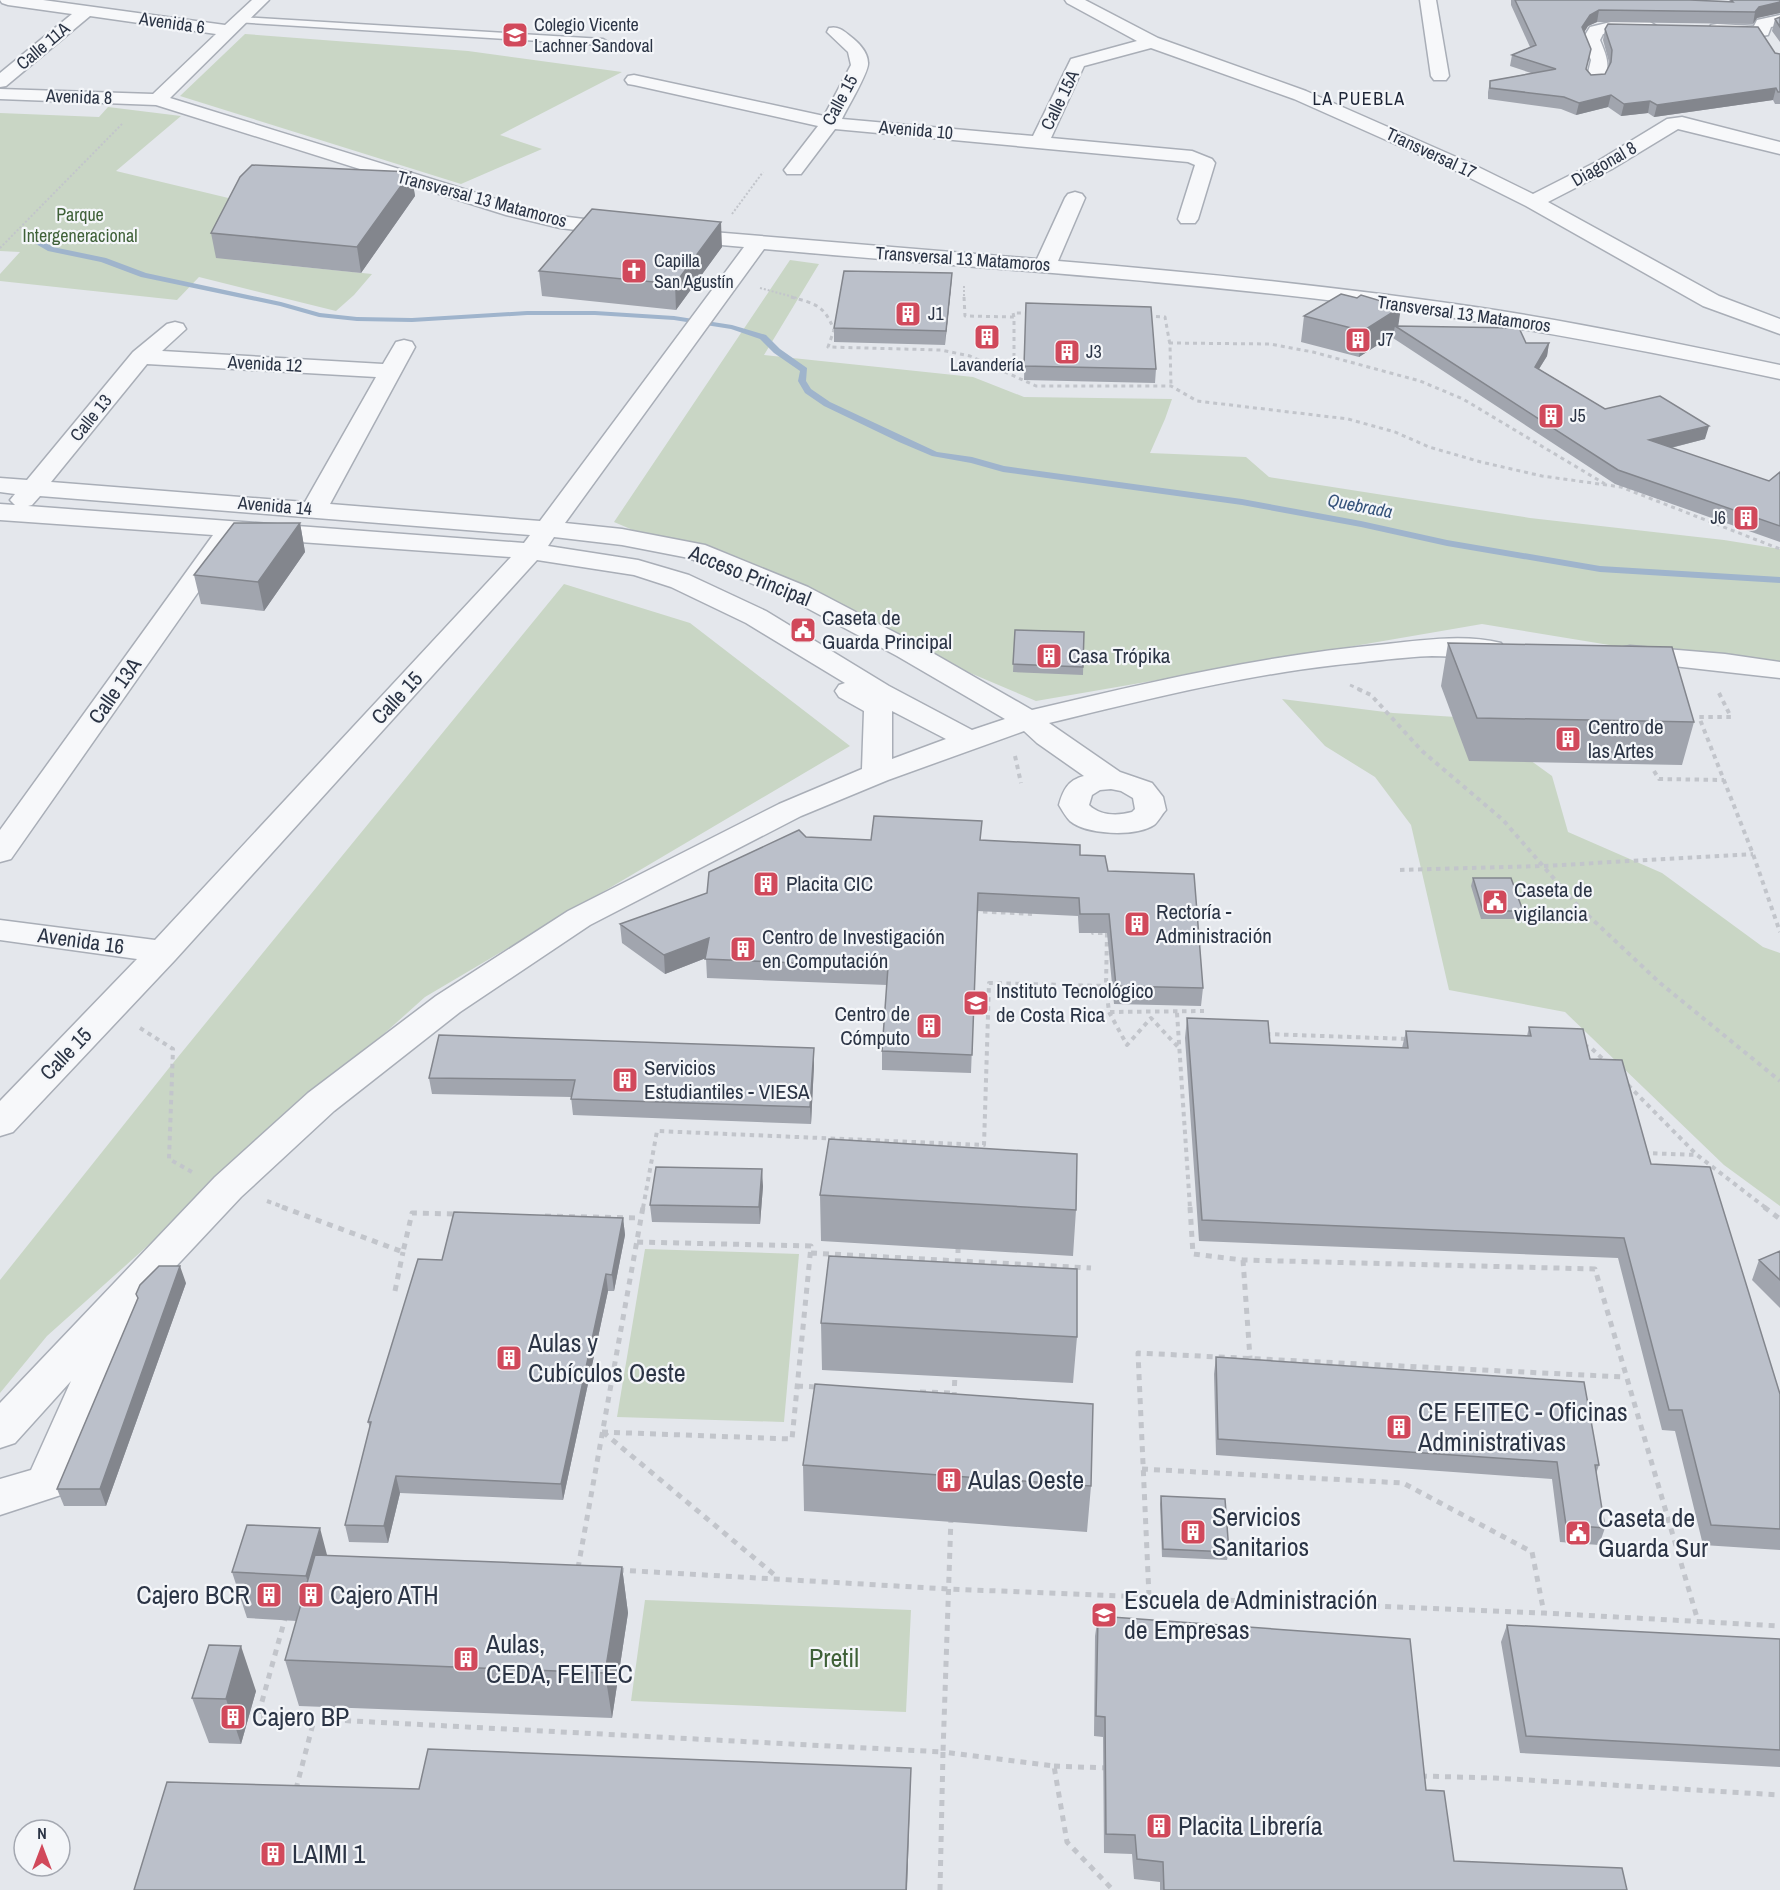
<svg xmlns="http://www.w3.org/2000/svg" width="1780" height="1890" font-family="'Archivo Narrow',sans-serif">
<rect width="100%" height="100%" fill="#e4e7ec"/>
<path fill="#c9d6c5" d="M245,34L468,51L622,72L500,135L542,149L461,184L180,96Z
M108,107L181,116L116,171L245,202L234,260L372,274L354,295L336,311L199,277L177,300L0,281V274L20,252L0,251V113L99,117Z
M790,260L819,264L764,355L973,377L1024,397L1172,399L1165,419L1150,453L1246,457L1269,477L1530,518L1724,540L1780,549V673L1482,624L1036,701L614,522Z
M564,584L690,623L850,746L425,997L47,1336L0,1393V1280L169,1068Z
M1282,699L1393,713L1472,718L1552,776L1568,832L1662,873L1763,947L1780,953V1206L1724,1165L1565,1012L1449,990L1411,825L1375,777L1325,746Z
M645,1249L799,1254L784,1422L617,1417Z
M645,1600L911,1610L906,1712L631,1701Z"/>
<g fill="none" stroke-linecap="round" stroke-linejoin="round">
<path fill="#9fb4cc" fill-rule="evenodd" d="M24,233H30L53,247L106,258L146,273L281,302L320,313L357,317L412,318L527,311H595L674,316L732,325L766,335L780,349L807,368L806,381L811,389L830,402L937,452L972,457L1004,466L1242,499L1361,521L1447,540L1600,566L1780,577V583L1600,572L1447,546L1361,527L1242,505L1003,472L971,463L932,456L899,442L824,406L805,393L798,381L800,371L774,353L760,339L731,329L674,320L595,315H527L412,322L357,321L319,317L280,306L141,277L101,262L48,251L24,237Z"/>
<g stroke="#a9aeb7" stroke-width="3">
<path id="lane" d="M240,17L603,39L608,42L603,45L236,22L235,20Z"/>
</g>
<g stroke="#a9aeb7" stroke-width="3">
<path id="street" d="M0,0H43L225,25L252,0H269L170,98L519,206L560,216L624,224L631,226L634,230L631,234L624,236L560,228L506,215L156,105L0,99V89L153,94L216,34L90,16L6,86L0,87V73L72,14L8,5L2,3Z
M1065,0H1085L1158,38L1306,91L1472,164L1533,194L1598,161L1667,119L1682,117L1780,142V154L1678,129L1612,169L1548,202L1719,296L1780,319V334L1703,306L1526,206L1458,172L1294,99L1151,48L1084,66L1051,138L1192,151L1212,159L1215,163L1198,219L1195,223H1181L1178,219L1195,165L1188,162L835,129L801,174H787L784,170L818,126L634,85L628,84L625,80L628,76L634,75L824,116L851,65L848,52L827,32L829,28C838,26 843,30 850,36C858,42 868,52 868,63C869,72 847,108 842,119L1033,136L1071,59L1137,41L1067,3Z
M1420,0H1436L1449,76L1446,80H1434L1431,76Z
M1780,15V25L1771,27L1768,35L1762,36L1717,34L1711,33L1709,29L1711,25L1717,24L1754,26L1757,20Z
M1615,21L1650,22L1658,27C1650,36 1617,31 1603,34L1600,40C1607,57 1612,67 1601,85H1589L1586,81L1591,60L1582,40L1590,27Z
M1075,192L1082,194L1085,198L1058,261C1204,273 1350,288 1495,310C1590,325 1685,345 1780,365V379C1640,349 1501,323 1359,304C1161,279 962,267 764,249L565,523L622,529L705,545L808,587L917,644L1032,710C1149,682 1266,655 1387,644C1423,640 1465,634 1501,643L1505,649L1501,655C1479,660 1455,656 1432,656C1401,657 1368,662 1336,665C1239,676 1144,700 1049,723L1120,772L1152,783L1163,797L1166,810C1162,814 1158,822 1154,825C1136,837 1087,835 1070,821C1066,817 1062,810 1059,805C1063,790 1068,780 1084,776L1037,743L1024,731L888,780L801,816L590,925L460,1012L334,1111L241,1197L137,1308L141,1314L61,1495L0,1515V1479L31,1470L71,1381L15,1443L0,1448V1403L215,1177L308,1093L436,996L568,911L779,804L862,769L864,711L839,697L835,691L839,685L845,683L746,623L671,587L634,575L537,560L175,960L13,1132L0,1136V1101L137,959L0,940V920L155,940L511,557L231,537L234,541L11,859L0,862V830L213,535L0,520V504L15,505L10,500L15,494L0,492V478L27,480L133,352L167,324L175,322L183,324L186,329L162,351L383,364L396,342L404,340L412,342L415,347L330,504L540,521L744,247L676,241L669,239L666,235L669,231L676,229L1037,259L1065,198L1068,194ZM147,364L376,377L305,502L51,482ZM40,496L530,535L524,543L28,506L32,505ZM554,537L622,545L689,558L790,599L897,656L1005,719L972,730L889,686L766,611L689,575L638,560L548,546ZM892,711L946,739L892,759ZM1111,789L1121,791L1133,798L1135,809L1132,812C1118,816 1100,816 1089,805L1092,795L1100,790Z
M1630,646L1725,654L1780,662V678L1620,660L1616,654L1620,648Z"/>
</g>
<path stroke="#c2c5cb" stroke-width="2" stroke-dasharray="2 2" stroke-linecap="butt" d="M732,214L763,172
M0,248L122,124
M964,286V298
M760,288L797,298"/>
<path stroke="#c2c5cb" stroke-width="3" stroke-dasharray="4 4" stroke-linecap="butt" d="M791,297C816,304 824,305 834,330L828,347L941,350L970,356L1036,386H1171L1197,401L1348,419L1395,432L1429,447L1481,462L1542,476L1621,487L1780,549
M964,297L965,316L1014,317V375
M1148,316L1165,317L1170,345L1171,386
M1014,317L1013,313H1029
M1169,343L1270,344L1313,352L1420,381L1463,399L1605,484
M1350,685L1361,690"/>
<path stroke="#c2c5cb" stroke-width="4" stroke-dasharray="4.5 4.5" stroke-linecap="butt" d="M1358,689L1371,695L1422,751L1503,820L1577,905L1660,983L1780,1081
M1719,693L1731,717H1699L1753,854L1780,932
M1015,756L1021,783
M1654,771L1659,779L1724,780
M1400,870L1543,866L1753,854
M974,911L1032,914
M1093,929V933H1107L1106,986
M1110,1012L1204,1011
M1177,1013L1190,1208
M140,1028L173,1049L169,1159L192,1172
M1266,1034L1408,1039
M1584,1046L1590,1047L1606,1062
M1628,1085L1697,1155L1766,1208
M1644,1153L1697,1155
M267,1201L286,1208
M643,1208L657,1131L984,1145L989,983L1106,986L1109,1012L1127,1045L1151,1018L1179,1048"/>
<path stroke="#c2c5cb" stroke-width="5" stroke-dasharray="6 6" stroke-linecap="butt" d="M282,1207L403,1252L412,1213L457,1214
M1190,1207L1193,1254L1243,1260L1595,1269L1698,1621
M1764,1207L1780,1219
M545,1216L641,1218
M958,1247V1266
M811,1253L1091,1268
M1243,1260L1250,1358
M395,1291L403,1252
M797,1386L817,1387
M920,1392L954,1393
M954,1398L955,1373
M602,1432L792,1439L811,1246L636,1242
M603,1432L777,1577
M1142,1469L1403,1483L1532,1552L1544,1613
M578,1568L643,1207
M618,1570L949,1589L1544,1613L1780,1626
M1149,1596L1138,1353L1624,1377
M286,1615L258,1716L943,1752L951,1517
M1054,1766L1107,1768
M1421,1776L1494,1778L1780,1795
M296,1789L314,1720
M940,1890L943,1752L1054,1766L1067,1842L1113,1890"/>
<use href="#lane" fill="#f7f8fa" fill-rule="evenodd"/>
<use href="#street" fill="#f7f8fa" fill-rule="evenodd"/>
</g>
<path fill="#a1a5ae" d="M1511,0H1690L1729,1L1730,0H1780V13L1757,18L1753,24L1597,22L1588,26L1584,32L1586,69L1591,75L1605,74L1609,66V62L1603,40L1605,29L1780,54V104H1775L1773,100L1654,117L1648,113L1621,116L1608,107L1576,115L1561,109L1488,99V92L1490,81L1531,73L1510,66L1512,55L1530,47L1511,5Z
M1780,17V42L1772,31L1775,19Z
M411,172L415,196L361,273L216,258L211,233Z
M722,247L676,310L542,296L539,271Z
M952,273L951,287L945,345L834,342V328Z
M1026,303L1156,369L1155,383L1024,380Z
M1304,316L1398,326L1526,343H1549L1547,356L1539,369L1605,409L1705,439L1671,448L1769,481L1780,472V542L1615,484L1393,338V335L1359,357L1301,342Z
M300,523L305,552L264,611L201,604L194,575Z
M1015,630L1084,632L1083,675L1013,672Z
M1448,643L1694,722L1682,765L1469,761L1441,686Z
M806,837L871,840H981L1080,855L1108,871L1203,988L1201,1006L1114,1004L1107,933H1079L1078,916L977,911L971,1073L882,1070V1051L887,985L707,978L706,958L665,974L622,943L620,924L707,893Z
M1473,878L1523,911L1521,919H1481L1471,886Z
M1187,1018L1270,1043L1402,1048L1406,1031L1527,1036L1529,1027L1590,1059L1651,1164L1780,1394V1550L1703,1545L1675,1431L1662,1430L1618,1258L1199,1241L1185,1038Z
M814,1065L811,1124L573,1115L571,1097L432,1094L429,1078Z
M763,1186L760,1224L652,1222L650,1205Z
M820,1195L1076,1210L1073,1256L821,1241Z
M623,1218L625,1235L614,1291H608L563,1500L400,1493L388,1543L349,1542L345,1525L370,1428L368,1422L442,1260Z
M1780,1251V1308L1752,1280L1759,1260Z
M186,1283L106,1506H64L57,1489L138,1298Z
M821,1323L1077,1337L1073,1383L822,1370Z
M1216,1357L1599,1465L1596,1474L1605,1528L1599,1545L1560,1542L1552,1479L1216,1455L1214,1374Z
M803,1465L1091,1486L1087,1532L804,1511Z
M1161,1496L1229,1552L1227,1560L1162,1557L1160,1504Z
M327,1556L622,1567L628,1613L612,1718L299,1706L285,1660L297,1621L247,1618L232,1572Z
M1098,1616L1426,1790L1454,1861L1627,1890H1160V1882L1134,1879L1132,1854L1104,1853L1103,1737L1094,1736L1095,1636Z
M1507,1625L1780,1639V1767L1520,1753L1501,1642Z
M256,1691L241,1744L209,1743L192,1698Z"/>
<path fill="#83868d" d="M1780,2V13L1757,18L1753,24L1755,12L1759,7Z
M1599,10L1597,22L1588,26L1580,39L1582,27L1590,15Z
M1776,88L1773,100L1654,117L1657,105Z
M1611,95L1608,107L1576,115L1579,103Z
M1650,101L1648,113L1621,116L1624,104Z
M411,172L415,196L361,273L357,247Z
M721,222L722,247L676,310L675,284Z
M952,273L951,287L945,345L946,331Z
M1401,307L1398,328L1395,326L1393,335L1359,357L1363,331Z
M1549,343L1547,356L1532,380L1535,367Z
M1709,426L1705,439L1646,454L1649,440Z
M300,523L305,552L264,611L258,582Z
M709,938L711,956L665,974L664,955Z
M814,1048V1065L811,1124L810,1107Z
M762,1169L763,1186L760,1224L759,1207Z
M623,1218L625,1235L614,1291L612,1275Z
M180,1266L186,1283L106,1506L100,1489Z
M606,1274L608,1291L563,1500L561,1484Z
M396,1476L400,1493L388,1543L384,1526Z
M320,1528L332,1574L319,1622L306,1576Z
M622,1567L628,1613L612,1718L605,1673Z
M241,1646L256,1691L241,1744L226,1699Z
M911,1768L907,1890H906Z"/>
<path fill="#bbc0ca" stroke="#83868d" stroke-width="1.5" d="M1515,0H1690L1733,2L1731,0H1780V2L1759,7L1755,12L1599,10L1590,15L1582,27L1591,49L1586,69L1591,75L1605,74L1611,62L1612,50L1605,29L1608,24L1758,27L1775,53L1780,54V92H1778L1776,88L1657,105L1650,101L1624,104L1611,95L1579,103L1564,97L1490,88V81L1556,69L1512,55L1536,45Z
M1780,17V27L1775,19Z
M252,165L411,172L357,247L211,233L240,177Z
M592,209L721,222L675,284L539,271Z
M844,271L952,273L946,331L834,328Z
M1341,294L1357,298L1361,295L1401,307L1363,331L1304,316Z
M1026,303L1151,307L1156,369L1024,366Z
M1395,326L1519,328L1526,343H1549L1535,367L1605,409L1660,396L1709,426L1649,440L1769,481L1780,472V526L1618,470Z
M234,523H300L258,582L194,575Z
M1015,630L1084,632L1083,667L1013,664Z
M1448,643L1672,647L1694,722L1477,718Z
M874,816L982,821L980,840L1080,845V855L1105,856L1108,871L1194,874L1203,988L1116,986L1109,914H1080L1079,898L978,893L972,1055L882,1051L888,967L705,959L709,938L664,955L620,924L707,893L709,872L799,830L806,837L871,840Z
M1473,878H1511L1523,911H1483Z
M1187,1018L1268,1021L1270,1043L1408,1048L1406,1031L1531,1036L1529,1027L1583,1029L1590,1059L1622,1060L1651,1164L1710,1167L1780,1394V1529L1711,1525L1682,1410H1669L1624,1238L1202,1220Z
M439,1035L814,1048L810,1107L571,1099L575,1080L429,1078Z
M829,1139L1077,1154L1076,1210L820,1195Z
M656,1167L762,1169L759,1207L650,1205Z
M454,1212L623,1218L612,1275L606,1274L561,1484L396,1476L384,1526L345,1525L371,1422H368L418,1259L442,1260Z
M1780,1251V1280L1759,1260Z
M829,1256L1077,1269V1337L821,1323Z
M159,1266H180L100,1489H57L138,1298L136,1294L140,1285Z
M1216,1357L1584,1382L1599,1465H1595L1605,1528L1566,1525L1557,1462L1218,1439Z
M815,1384L1093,1404L1091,1486L803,1465Z
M1161,1496L1225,1499L1229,1552L1163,1549Z
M247,1525L320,1528L306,1576L232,1572Z
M315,1555L622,1567L605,1673L285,1660Z
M1098,1616L1410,1639L1426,1790L1444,1791L1454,1861L1622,1868L1627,1890H1164L1163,1862L1137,1859L1135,1835L1106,1834L1105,1717L1096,1716Z
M1507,1625L1780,1639V1750L1526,1736Z
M209,1645L241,1646L226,1699L192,1698Z
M428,1749L911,1768L906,1890H134L167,1782L419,1789Z"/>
<defs>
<g id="school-square" transform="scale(1.35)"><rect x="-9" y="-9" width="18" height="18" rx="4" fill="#d1495b" stroke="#f4f6f9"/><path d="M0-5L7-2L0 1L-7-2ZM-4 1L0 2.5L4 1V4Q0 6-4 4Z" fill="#fff"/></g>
<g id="church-square" transform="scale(1.35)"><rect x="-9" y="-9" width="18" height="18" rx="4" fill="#d1495b" stroke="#f4f6f9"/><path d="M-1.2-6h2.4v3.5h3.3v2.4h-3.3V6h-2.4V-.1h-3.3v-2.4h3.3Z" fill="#fff"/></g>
<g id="building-square" transform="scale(1.35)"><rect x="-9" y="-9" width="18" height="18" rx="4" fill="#d1495b" stroke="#f4f6f9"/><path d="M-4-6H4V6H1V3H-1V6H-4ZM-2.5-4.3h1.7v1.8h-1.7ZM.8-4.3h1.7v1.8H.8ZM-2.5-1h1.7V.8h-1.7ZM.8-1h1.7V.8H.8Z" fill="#fff"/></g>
<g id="civic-square" transform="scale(1.35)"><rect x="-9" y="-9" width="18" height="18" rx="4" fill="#d1495b" stroke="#f4f6f9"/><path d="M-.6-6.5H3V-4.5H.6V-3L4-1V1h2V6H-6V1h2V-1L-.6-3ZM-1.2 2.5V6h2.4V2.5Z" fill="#fff"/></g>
<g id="university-square" transform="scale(1.35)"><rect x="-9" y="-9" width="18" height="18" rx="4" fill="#d1495b" stroke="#f4f6f9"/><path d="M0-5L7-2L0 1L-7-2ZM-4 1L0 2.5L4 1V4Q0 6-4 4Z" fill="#fff"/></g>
</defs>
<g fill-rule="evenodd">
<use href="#school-square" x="515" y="35"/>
<use href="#church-square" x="634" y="271"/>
<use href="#building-square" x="908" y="314"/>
<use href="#building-square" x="987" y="337"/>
<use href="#building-square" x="1358" y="340"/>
<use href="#building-square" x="1067" y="352"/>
<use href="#building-square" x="1551" y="416"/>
<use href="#building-square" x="1746" y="518"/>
<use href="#civic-square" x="803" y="630"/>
<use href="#building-square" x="1049" y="656"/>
<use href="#building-square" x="1568" y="739"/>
<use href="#building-square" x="766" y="884"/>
<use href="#civic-square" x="1495" y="902"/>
<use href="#building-square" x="1137" y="924"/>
<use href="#building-square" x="743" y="949"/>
<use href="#university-square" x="976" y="1003"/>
<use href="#building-square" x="929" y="1026"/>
<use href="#building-square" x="625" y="1080"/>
<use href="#building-square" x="509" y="1358"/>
<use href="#building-square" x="1399" y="1427"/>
<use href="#building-square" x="949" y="1480"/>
<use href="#building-square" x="1193" y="1532"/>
<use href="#civic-square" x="1578" y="1533"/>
<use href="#building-square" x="269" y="1595"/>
<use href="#building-square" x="311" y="1595"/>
<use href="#university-square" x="1104" y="1615"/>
<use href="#building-square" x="466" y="1659"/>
<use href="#building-square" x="233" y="1717"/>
<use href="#building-square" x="1159" y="1826"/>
<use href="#building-square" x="273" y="1854"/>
</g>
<g text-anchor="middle" stroke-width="4.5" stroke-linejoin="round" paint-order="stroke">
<g font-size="18" fill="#2b3445" stroke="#f4f6f9">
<text transform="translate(172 23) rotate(8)" y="6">Avenida 6</text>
<text transform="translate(43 46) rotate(-40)" y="6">Calle 11A</text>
<text transform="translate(79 97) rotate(2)" y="6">Avenida 8</text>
<text transform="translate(840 100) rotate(-62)" y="6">Calle 15</text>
<text transform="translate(1060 100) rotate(-64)" y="6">Calle 15A</text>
<text transform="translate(916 130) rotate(5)" y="6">Avenida 10</text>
<text transform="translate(1431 153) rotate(25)" y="6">Transversal 17</text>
<text transform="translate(1604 164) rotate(-30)" y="6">Diagonal 8</text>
<text transform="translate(482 199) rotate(15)" y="6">Transversal 13 Matamoros</text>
<text transform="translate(963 259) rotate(4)" y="6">Transversal 13 Matamoros</text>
<text transform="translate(1464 314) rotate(8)" y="6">Transversal 13 Matamoros</text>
<text transform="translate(265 364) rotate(3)" y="6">Avenida 12</text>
<text transform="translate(91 418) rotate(-51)" y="6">Calle 13</text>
<text transform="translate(275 506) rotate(5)" y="6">Avenida 14</text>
</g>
<g font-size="18" fill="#2b3445" stroke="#f4f6f9" text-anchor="start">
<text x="534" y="31">Colegio Vicente<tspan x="534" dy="21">Lachner Sandoval</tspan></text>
<text x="654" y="267">Capilla<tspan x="654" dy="21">San Agustín</tspan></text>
<text x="928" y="320">J1</text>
<text x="1378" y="346">J7</text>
<text x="1086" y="358">J3</text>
<text x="987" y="371" text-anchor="middle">Lavandería</text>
<text x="1570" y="422">J5</text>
<text x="1726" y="524" text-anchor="end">J6</text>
</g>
<g font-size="18" letter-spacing="1.5" fill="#1d2536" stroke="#f4f6f9">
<text x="1359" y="105">LA PUEBLA</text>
</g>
<g font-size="18" fill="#3f6138" stroke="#f4f6f9">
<text x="80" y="221">Parque<tspan x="80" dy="21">Intergeneracional</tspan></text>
</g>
<g font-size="18" font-style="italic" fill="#34527a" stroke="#f4f6f9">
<text transform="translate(1360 506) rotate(11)" y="6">Quebrada</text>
</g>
<g font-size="21" fill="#2b3445" stroke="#f4f6f9">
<text transform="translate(750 576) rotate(22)" y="7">Acceso Principal</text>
<text transform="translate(115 691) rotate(-55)" y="7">Calle 13A</text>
<text transform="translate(397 698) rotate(-47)" y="7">Calle 15</text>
<text transform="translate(81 941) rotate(8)" y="7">Avenida 16</text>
<text transform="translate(66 1054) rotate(-46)" y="7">Calle 15</text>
</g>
<g font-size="21" fill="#2b3445" stroke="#f4f6f9" text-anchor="start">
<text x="822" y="625">Caseta de<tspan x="822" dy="24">Guarda Principal</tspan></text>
<text x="1068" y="663">Casa Trópika</text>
<text x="1588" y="734">Centro de<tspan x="1588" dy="24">las Artes</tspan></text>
<text x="786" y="891">Placita CIC</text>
<text x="1514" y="897">Caseta de<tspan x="1514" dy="24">vigilancia</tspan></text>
<text x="1156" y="919">Rectoría -<tspan x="1156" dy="24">Administración</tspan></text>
<text x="762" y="944">Centro de Investigación<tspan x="762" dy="24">en Computación</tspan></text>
<text x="996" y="998">Instituto Tecnológico<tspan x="996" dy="24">de Costa Rica</tspan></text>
<text x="910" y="1021" text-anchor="end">Centro de<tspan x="910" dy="24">Cómputo</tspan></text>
<text x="644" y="1075">Servicios<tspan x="644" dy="24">Estudiantiles - VIESA</tspan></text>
</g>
<g font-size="26" fill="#2b3445" stroke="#f4f6f9" text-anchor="start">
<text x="528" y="1352">Aulas y<tspan x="528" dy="30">Cubículos Oeste</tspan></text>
<text x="1418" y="1421">CE FEITEC - Oficinas<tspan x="1418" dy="30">Administrativas</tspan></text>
<text x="968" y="1489">Aulas Oeste</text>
<text x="1212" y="1526">Servicios<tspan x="1212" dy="30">Sanitarios</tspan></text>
<text x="1598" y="1527">Caseta de<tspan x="1598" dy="30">Guarda Sur</tspan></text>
<text x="250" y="1604" text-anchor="end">Cajero BCR</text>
<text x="330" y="1604">Cajero ATH</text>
<text x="1124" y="1609">Escuela de Administración<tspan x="1124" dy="30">de Empresas</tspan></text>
<text x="486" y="1653">Aulas,<tspan x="486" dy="30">CEDA, FEITEC</tspan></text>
<text x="252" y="1726">Cajero BP</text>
<text x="1178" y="1835">Placita Librería</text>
<text x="292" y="1863">LAIMI 1</text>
</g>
<g font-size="26" fill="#3f6138" stroke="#f4f6f9">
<text x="834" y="1667">Pretil</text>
</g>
</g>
<g transform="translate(42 1848)"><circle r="28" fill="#f4f6f9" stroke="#a4a8b1" stroke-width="1.5"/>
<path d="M0-4.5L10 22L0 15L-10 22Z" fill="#d1495b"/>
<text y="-9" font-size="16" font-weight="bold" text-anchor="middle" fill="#2b3445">N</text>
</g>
</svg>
